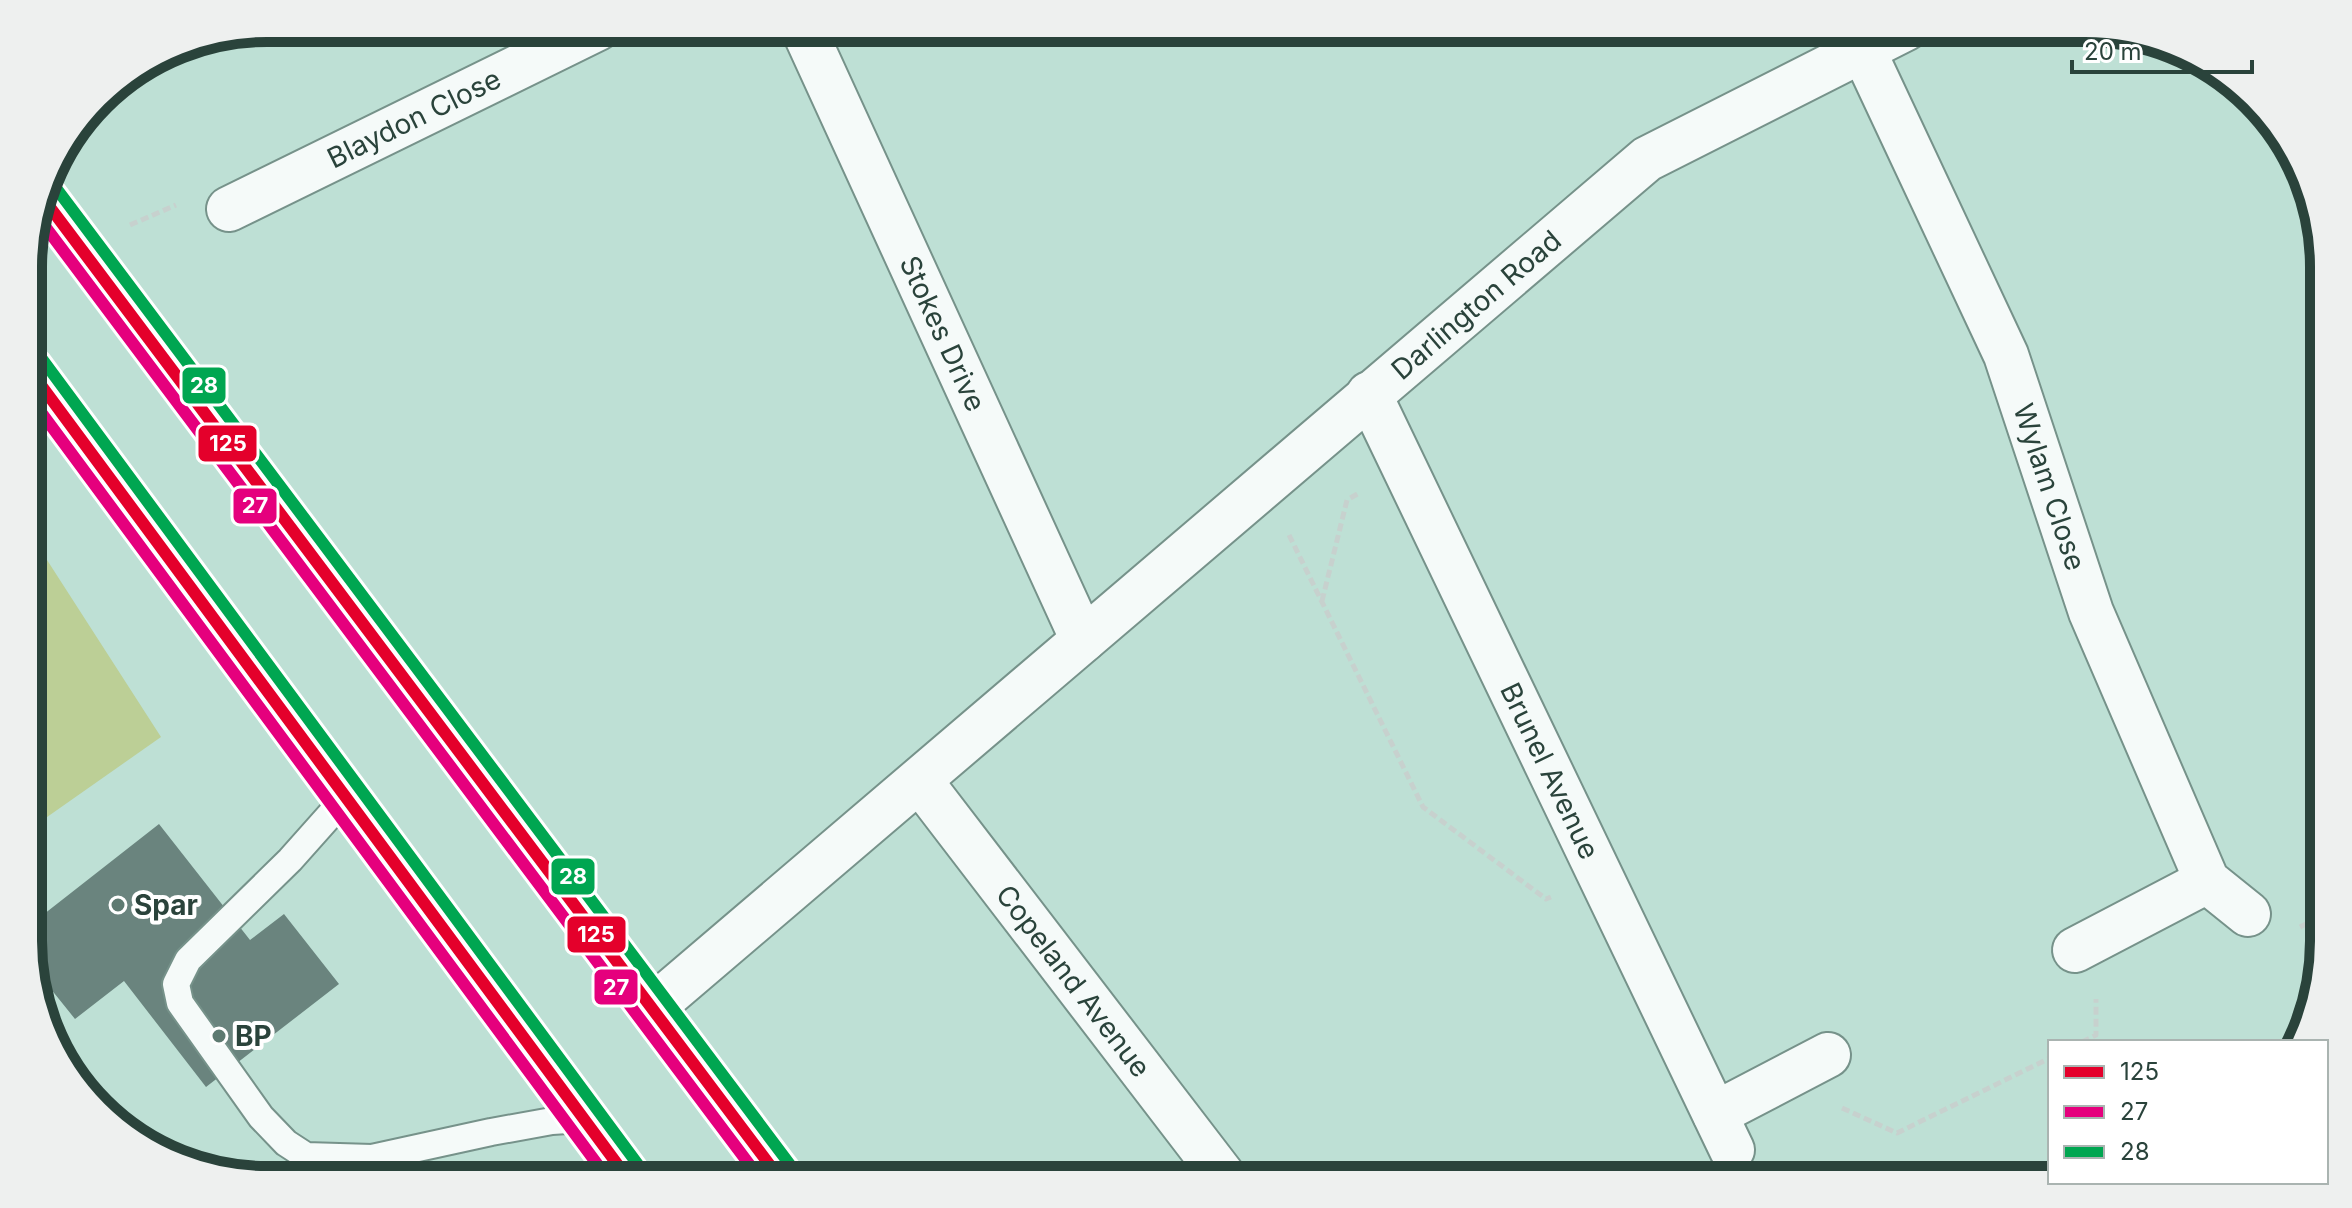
<svg xmlns="http://www.w3.org/2000/svg" width="2352" height="1208" font-family="Inter,sans-serif">
<rect width="100%" height="100%" fill="#bee0d5"/>
<path fill="#bccf96" d="M29,532L161,737L30,829Z
M51,1027L135,1132L69,1074Z"/>
<path fill="#6a847e" d="M159,824L250,940L284,914L339,984L206,1087L124,981L75,1019L30,963V925Z"/>
<g fill="none" stroke-linecap="round" stroke-linejoin="round">
<g stroke="#76928a" stroke-width="30">
<path id="service" d="M347,796L290,860L188,960L176,984L180,1003L261,1117L286,1143L306,1156L372,1158L491,1132L552,1121L583,1119"/>
</g>
<g stroke="#76928a" stroke-width="48">
<g id="minor">
<path id="s1" d="M803,28L1083,640"/>
<path id="s2" d="M1863,50L2006,355L2091,612L2207,881L2248,914"/>
<path id="s3" d="M229,209L598,28"/>
<path id="s4" d="M1369,394L1732,1150"/>
<path id="s5" d="M920,781L1226,1180"/>
<path d="M2075,950L2207,881"/>
<path id="s6" d="M653,1007L1647,159L1906,28"/>
<path d="M1715,1114L1828,1055"/>
</g>
</g>
<g stroke="#76928a" stroke-width="48">
<path id="primary" d="M43,198L781,1180
M29,369L629,1180"/>
</g>
<path stroke="#c7d1ce" stroke-width="5" stroke-dasharray="8 4" stroke-linecap="butt" d="M130,225L176,205
M1289,535L1423,807L1546,899L1551,897
M1322,601L1347,500L1359,493
M2300,927L2324,915
M2082,1042L2096,1035V999
M1842,1108L1897,1133L2050,1058"/>
<use href="#service" stroke="#f5faf9" stroke-width="26"/>
<use href="#minor" stroke="#f5faf9" stroke-width="44"/>
<use href="#primary" stroke="#f5faf9" stroke-width="44"/>
<g stroke="#fff" stroke-width="18">
<path id="bus-1" d="M43,198L781,1180
M29,369L629,1180"/>
</g>
<g stroke="#fff" stroke-width="18">
<path id="bus-2" d="M38,217L761,1180
M29,396L609,1180"/>
</g>
<g stroke="#fff" stroke-width="18">
<path id="bus-3" d="M56,188L794,1170
M42,359L642,1170"/>
</g>
<use href="#bus-1" stroke="#e4002b" stroke-width="12"/>
<use href="#bus-2" stroke="#e5007d" stroke-width="12"/>
<use href="#bus-3" stroke="#00a651" stroke-width="12"/>
</g>
<g fill="#5e7a71" stroke="#fff" stroke-width="3">
<circle cx="118" cy="905" r="8"/>
<circle cx="219" cy="1036" r="8"/>
</g>
<g text-anchor="middle" stroke-width="8" stroke-linejoin="round" paint-order="stroke">
<g font-size="28" fill="#2a433b" stroke="#fff">
<text dy="10" stroke="none"><textPath href="#s3" startOffset="206">Blaydon Close</textPath></text>
<text dy="10" stroke="none"><textPath href="#s6" startOffset="1082">Darlington Road</textPath></text>
<text dy="10" stroke="none"><textPath href="#s1" startOffset="336">Stokes Drive</textPath></text>
<text dy="10" stroke="none"><textPath href="#s2" startOffset="476">Wylam Close</textPath></text>
<text dy="10" stroke="none"><textPath href="#s4" startOffset="418">Brunel Avenue</textPath></text>
<text dy="10" stroke="none"><textPath href="#s5" startOffset="252">Copeland Avenue</textPath></text>
</g>
<g font-size="28" font-weight="bold" fill="#2a433b" stroke="#fff" text-anchor="start">
<text x="134" y="915">Spar</text>
<text x="235" y="1046">BP</text>
</g>
</g>
<path d="M0 0H2352V1208H0ZM267 42H2085A225 225 0 0 1 2310 267V941A225 225 0 0 1 2085 1166H267A225 225 0 0 1 42 941V267A225 225 0 0 1 267 42Z" fill="#eef0ef" fill-rule="evenodd"/>
<path fill="none" stroke="#2a433b" stroke-width="10" d="M267 42H2085A225 225 0 0 1 2310 267V941A225 225 0 0 1 2085 1166H267A225 225 0 0 1 42 941V267A225 225 0 0 1 267 42Z"/>
<g stroke="#fff" stroke-width="3">
<rect x="181" y="366" width="46" height="39" rx="8" fill="#00a651"/>
<rect x="197" y="424" width="61" height="39" rx="8" fill="#e4002b"/>
<rect x="232" y="487" width="46" height="38" rx="8" fill="#e5007d"/>
<rect x="550" y="857" width="46" height="39" rx="8" fill="#00a651"/>
<rect x="566" y="915" width="61" height="39" rx="8" fill="#e4002b"/>
<rect x="593" y="968" width="46" height="38" rx="8" fill="#e5007d"/>
</g>
<g font-size="22" text-anchor="middle" font-weight="bold" fill="#fff">
<text x="204" y="393">28</text>
<text x="228" y="451">125</text>
<text x="255" y="513">27</text>
<text x="573" y="884">28</text>
<text x="596" y="942">125</text>
<text x="616" y="995">27</text>
</g>
<rect x="2048" y="1040" width="280" height="144" fill="#ffffff" stroke="#aab4b1" stroke-width="2"/>
<rect x="2064" y="1066" width="40" height="12" fill="#e4002b" stroke="#aab4b1" stroke-width="2"/>
<text x="2120" y="1080" font-size="24" fill="#2a433b">125</text>
<rect x="2064" y="1106" width="40" height="12" fill="#e5007d" stroke="#aab4b1" stroke-width="2"/>
<text x="2120" y="1120" font-size="24" fill="#2a433b">27</text>
<rect x="2064" y="1146" width="40" height="12" fill="#00a651" stroke="#aab4b1" stroke-width="2"/>
<text x="2120" y="1160" font-size="24" fill="#2a433b">28</text>
<path d="M2072 60v12h180v-12" fill="none" stroke="#2a433b" stroke-width="4"/>
<text x="2084" y="60" font-size="24" fill="#2a433b" stroke="#ffffff" stroke-width="6" paint-order="stroke">20 m</text>
</svg>
